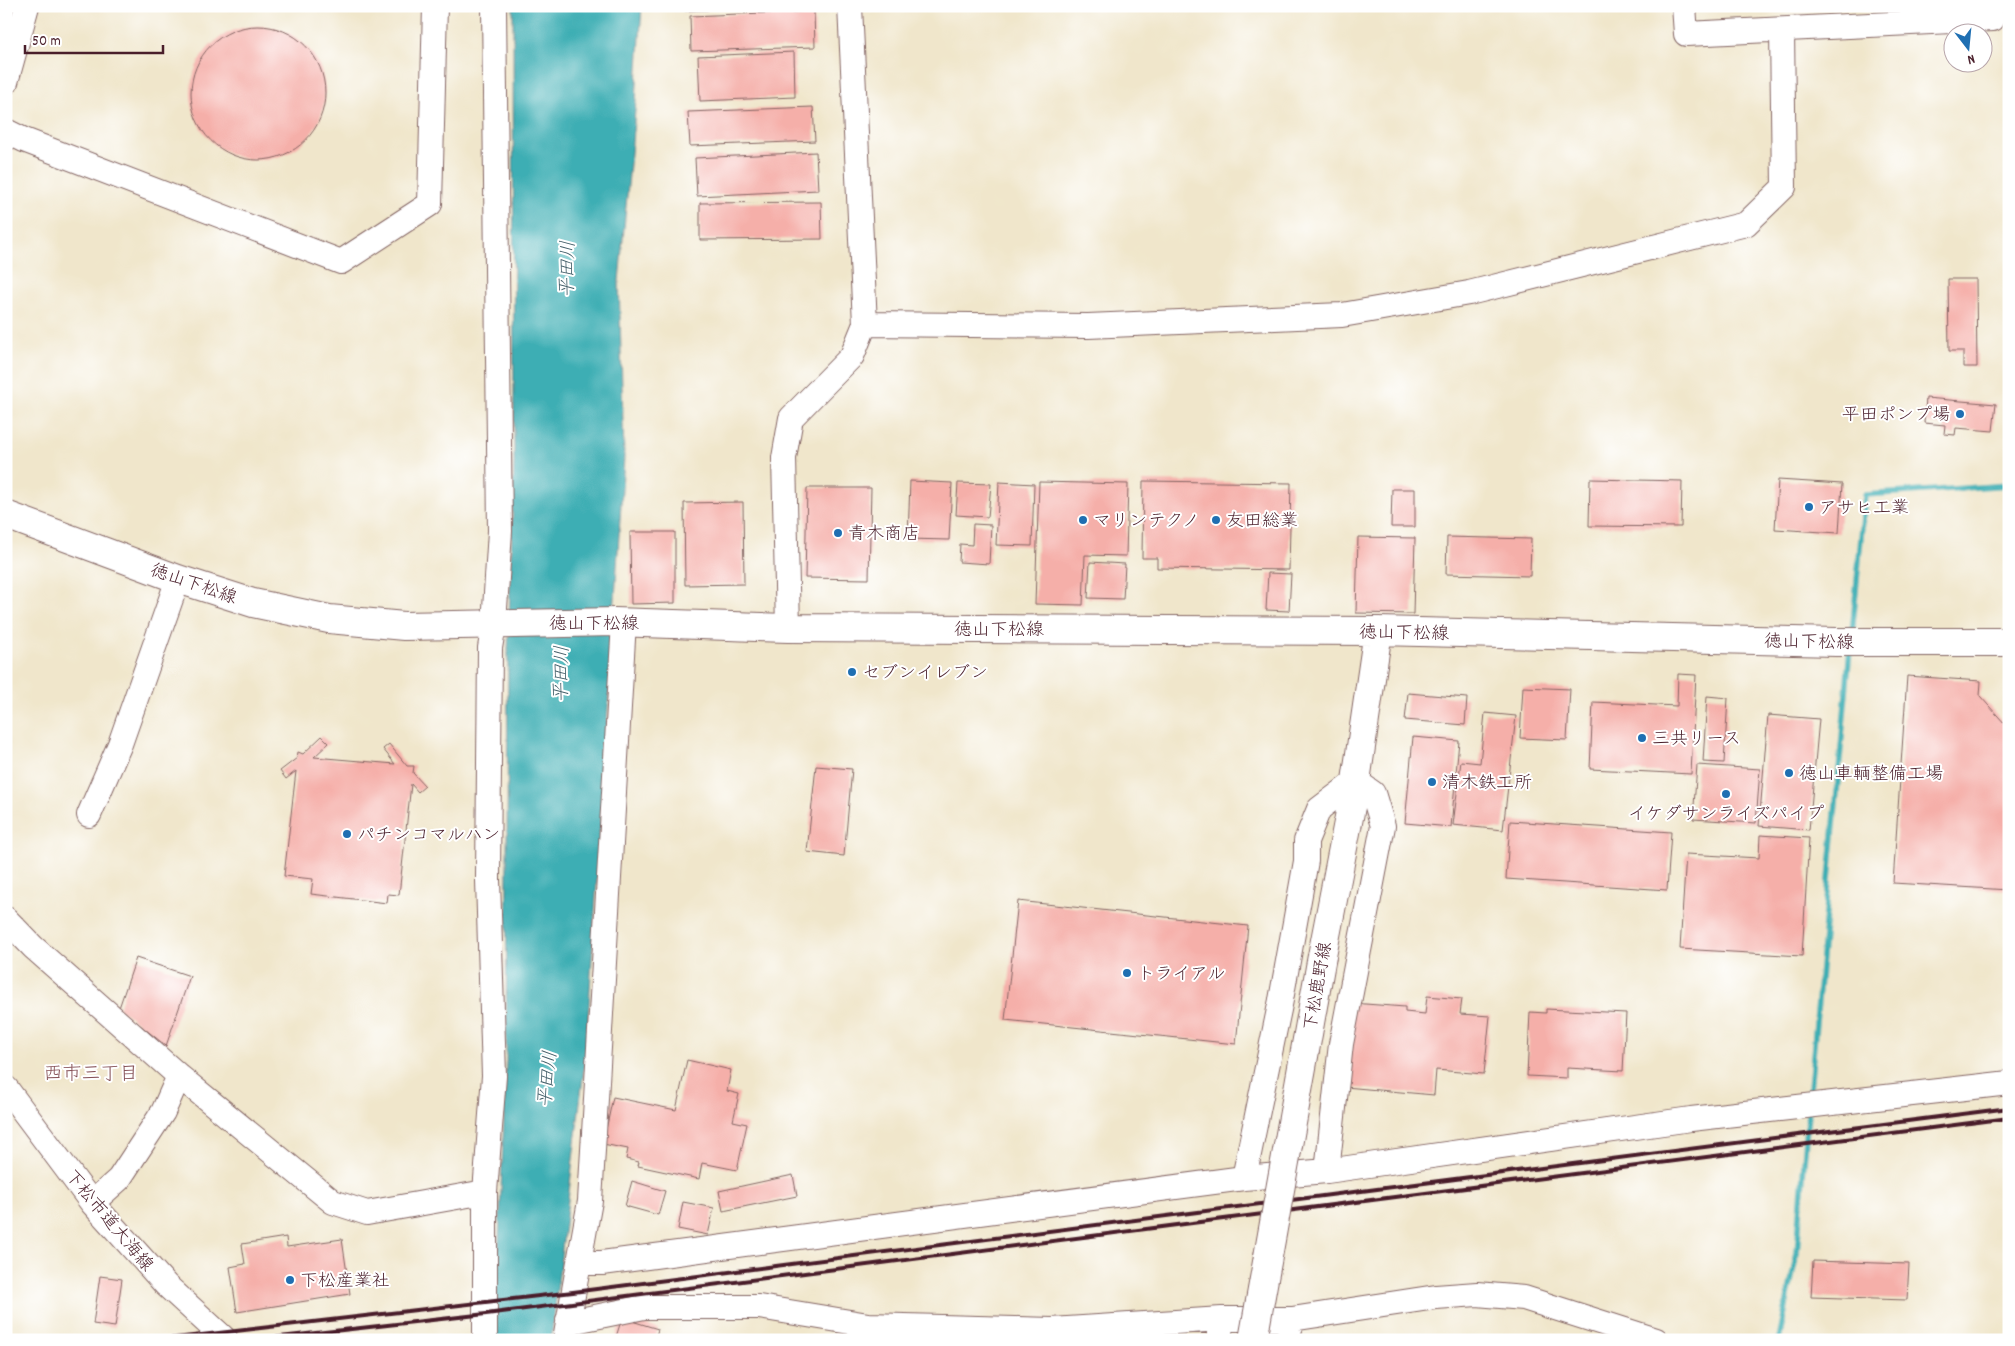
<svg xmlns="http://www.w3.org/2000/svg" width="2015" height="1346" font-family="Dekko,'Klee One',sans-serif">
<rect width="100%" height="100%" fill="#fff"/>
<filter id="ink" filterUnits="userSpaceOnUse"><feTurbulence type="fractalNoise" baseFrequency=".02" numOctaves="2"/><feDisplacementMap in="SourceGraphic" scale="10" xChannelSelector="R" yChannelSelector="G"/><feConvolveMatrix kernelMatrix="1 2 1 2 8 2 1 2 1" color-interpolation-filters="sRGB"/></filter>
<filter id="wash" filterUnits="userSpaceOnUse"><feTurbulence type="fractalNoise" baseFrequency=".0096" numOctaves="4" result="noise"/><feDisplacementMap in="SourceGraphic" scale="20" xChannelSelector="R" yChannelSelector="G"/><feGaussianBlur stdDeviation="1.12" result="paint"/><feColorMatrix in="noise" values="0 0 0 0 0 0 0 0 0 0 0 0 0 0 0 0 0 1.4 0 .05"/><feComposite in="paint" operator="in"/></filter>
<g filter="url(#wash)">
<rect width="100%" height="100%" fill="#f0e6cb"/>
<path fill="#3daeb4" stroke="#446670" d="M513,6H642L636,100L619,281L624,457L586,1053L551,1340H495L506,1062L508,650L514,462Z"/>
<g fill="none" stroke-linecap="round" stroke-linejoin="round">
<path stroke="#3daeb4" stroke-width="5.5" d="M1852,634L1865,495L2009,485
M1809,1100L1850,649
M1779,1340L1797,1253L1808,1112"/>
</g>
<g id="blocks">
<path fill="#f5afa9" d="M685,6H708V10L685,11Z
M814,11L815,47L691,51L690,16Z
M191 93a67 67 0 1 1 134 0a67 67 0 1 1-134 0Z
M794,52L795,97L700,101L698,56Z
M813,107L815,141L690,146L688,112Z
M816,152L818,190L697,196L695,158Z
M821,202L822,239L700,240V203Z
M1948,279H1976L1977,367H1963V351H1949Z
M1926,398L1996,404L1993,431L1956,428L1955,435L1944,434L1945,425L1924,423Z
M1590,479L1682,481L1681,527L1589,526Z
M1778,480L1842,484L1839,533L1775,529Z
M910,481L952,483L949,540L908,539Z
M1143,481L1291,483L1289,570L1157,568V558H1142Z
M999,482L1034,484L1032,546L996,545Z
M1039,482L1128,484L1126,556L1085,555L1083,605L1035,604Z
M958,483L991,484L988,517L956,515Z
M807,488H871L869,579L805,578Z
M1392,489H1415V527H1391Z
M743,502L744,584L685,585L684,503Z
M973,524L991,525L989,564L959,562L960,544L972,545Z
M630,532H675V603L631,604Z
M1358,537L1415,538L1413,614L1356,613Z
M1447,537L1531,539L1530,576L1446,574Z
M1090,562L1125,564L1123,599L1088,598Z
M1268,573L1291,574L1289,611L1266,610Z
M1678,674L1696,675L1691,774L1590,769L1593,702L1677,706Z
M1907,676L1981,681L1980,696L2006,725H2009V890L1893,883Z
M1523,687L1570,689L1567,740L1520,738Z
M1408,693L1467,698L1465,725L1405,720Z
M1707,696L1728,698L1724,763L1703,762Z
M1485,713L1516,716L1503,830L1453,825L1461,761L1480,763Z
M1768,715L1819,719L1809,830L1759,826Z
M322,736L329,743L314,757L395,764L383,749L389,744L407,766H414L413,773L425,786L418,792L411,784L399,895L388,894L387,903L311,894L313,879L284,876L296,771L286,779L280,771L297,758L298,752L303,754Z
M1413,737L1459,741L1451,827L1405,823Z
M1697,765L1760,769L1756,823L1693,819Z
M816,766L852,769L844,856L807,852Z
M1510,821L1671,832L1667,890L1506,879Z
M1760,835L1809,838L1802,956L1680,949L1686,854L1759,858Z
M1018,901L1248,926L1236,1044L1005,1020Z
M136,958L190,976L166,1046L119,1008Z
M1427,996L1462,999L1460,1014L1490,1016L1484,1074L1436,1070L1434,1095L1345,1087L1352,1003L1405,1007V1012L1425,1014Z
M1546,1009L1626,1013L1623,1071L1567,1068V1078L1527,1076L1530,1012L1546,1013Z
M687,1060L731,1070L727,1091L739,1094L733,1121L747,1124L737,1170L702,1163L699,1179L638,1166L639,1162L626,1159L628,1149L603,1144L613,1097L676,1110Z
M793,1175L797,1196L723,1211L719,1191Z
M632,1181L665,1191L658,1215L625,1206Z
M683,1202L714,1208L708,1235L678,1229Z
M286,1237L287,1247L342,1239L350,1294L237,1312L230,1267L245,1264L242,1244Z
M1813,1261L1909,1264L1907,1300L1811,1297Z
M100,1276L122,1279L115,1327L93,1324Z
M622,1318L658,1329L655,1340H615Z"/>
</g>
</g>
<g filter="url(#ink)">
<use href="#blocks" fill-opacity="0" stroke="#846563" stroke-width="1"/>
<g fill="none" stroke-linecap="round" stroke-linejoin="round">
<g stroke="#846563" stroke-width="26">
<path id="minor" d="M1684,6L1686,34L1993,19
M6,82L27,6
M6,131L24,140L341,262L430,204L435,6
M865,324L1088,326L1342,315L1469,293L1746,224L1784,187L1782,30
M788,628L784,458L791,418L852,356L865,324L850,6
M89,815L120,744L178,579
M6,919L33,947L179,1076L333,1202L367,1213L485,1192
M6,1088L92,1203L166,1285L226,1340
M1244,1178L1281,1000L1306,861V841L1319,809L1356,781L1373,793L1383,826L1341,1044L1327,1171
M92,1203L119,1179L163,1112L179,1076
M580,1263H602L1244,1178L1327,1171L1691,1119L2009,1083
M568,1320H580L644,1307H759L868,1325L1052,1330L1222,1319H1292L1436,1297L1477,1294L1524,1298L1656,1340
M485,1340V1192L494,1076L488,880L490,648L494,624L500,531L494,6
M565,1340L590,1201L624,622
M1219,1340L1222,1319
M1288,1340L1292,1319"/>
</g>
<g stroke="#846563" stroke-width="30">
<path id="major" d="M6,515L178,579L253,603L329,619L404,626L615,622L788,628L1378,631L1836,642H2009
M1322,956L1356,781L1378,631"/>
</g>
<use href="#minor" stroke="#fff" stroke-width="24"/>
<use href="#major" stroke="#fff" stroke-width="28"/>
<path stroke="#4a1f2b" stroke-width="4" d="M158,1340L573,1292L2009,1108
M253,1340L486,1314L2009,1118"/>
<g stroke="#846563" stroke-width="30" stroke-linecap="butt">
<path id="major-bridge" d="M1253,1340L1322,956"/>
</g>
<use href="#major-bridge" stroke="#fff" stroke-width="28"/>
</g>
</g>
<g fill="#1f6fb2" stroke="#fff" stroke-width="2">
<circle cx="1960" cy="414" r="5"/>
<circle cx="1809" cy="507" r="5"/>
<circle cx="1083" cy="520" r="5"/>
<circle cx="1216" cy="520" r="5"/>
<circle cx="838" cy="533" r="5"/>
<circle cx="852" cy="672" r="5"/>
<circle cx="1642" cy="738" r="5"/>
<circle cx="1789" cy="773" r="5"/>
<circle cx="1432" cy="782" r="5"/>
<circle cx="1726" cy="794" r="5"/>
<circle cx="347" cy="834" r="5"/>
<circle cx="1127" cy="973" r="5"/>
<circle cx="290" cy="1280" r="5"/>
</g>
<g text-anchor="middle" stroke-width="4" stroke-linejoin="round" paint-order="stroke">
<g font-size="18" fill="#4a1f2b" stroke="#fff" text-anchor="start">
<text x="1950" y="420" text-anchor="end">平田ポンプ場</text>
<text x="1819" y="513">アサヒ工業</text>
<text x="1093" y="526">マリンテクノ</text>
<text x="1226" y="526">友田総業</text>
<text x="848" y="539">青木商店</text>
<text x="862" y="678">セブンイレブン</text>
<text x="1652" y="744">三共リース</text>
<text x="1799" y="779">徳山車輌整備工場</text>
<text x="1442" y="788">清木鉄工所</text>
<text x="1726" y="819" text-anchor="middle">イケダサンライズパイプ</text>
<text x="357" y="840">パチンコマルハン</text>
<text x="1137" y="979">トライアル</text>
<text x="300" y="1286">下松産業社</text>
</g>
<g font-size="18" fill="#4a1f2b" stroke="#fff">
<text transform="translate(194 583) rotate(19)" y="6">徳山下松線</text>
<text x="594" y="629">徳山下松線</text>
<text x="999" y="635">徳山下松線</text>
<text transform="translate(1404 632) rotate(1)" y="6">徳山下松線</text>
<text transform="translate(1809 641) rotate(1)" y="6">徳山下松線</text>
<text transform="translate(1317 986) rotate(-80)" y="6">下松鹿野線</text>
<text transform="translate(110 1220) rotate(50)" y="6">下松市道大海線</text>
</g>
<g font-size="19" font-style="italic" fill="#445f69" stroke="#fff">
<text transform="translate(566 269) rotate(-89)" y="7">平田川</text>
<text transform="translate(560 674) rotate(-89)" y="7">平田川</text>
<text transform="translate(546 1079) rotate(-84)" y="7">平田川</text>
</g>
<g font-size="19" fill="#865157" stroke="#fff">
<text x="91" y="1079">西市三丁目</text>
</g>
</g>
<rect width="2015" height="1346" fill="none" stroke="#fff" stroke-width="25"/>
<g transform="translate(1968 48) rotate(164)"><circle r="24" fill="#ffffff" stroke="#b7a5aa"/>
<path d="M0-4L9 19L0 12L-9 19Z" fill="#1f6fb2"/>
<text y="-8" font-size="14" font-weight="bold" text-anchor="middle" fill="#4a1f2b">N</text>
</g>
<path d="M25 45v8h138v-8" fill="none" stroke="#4a1f2b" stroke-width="2.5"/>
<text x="32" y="45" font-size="15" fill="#4a1f2b" stroke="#ffffff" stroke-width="4" paint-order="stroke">50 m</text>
</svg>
